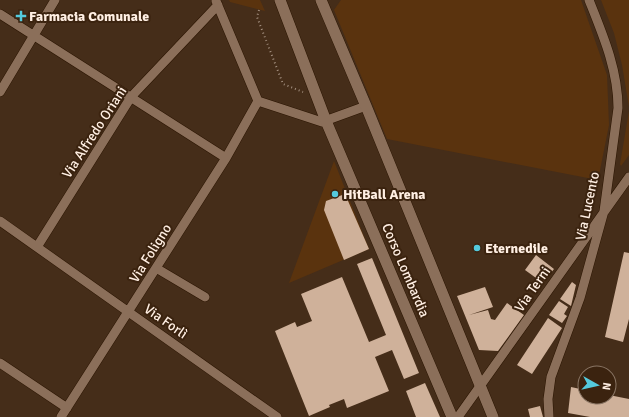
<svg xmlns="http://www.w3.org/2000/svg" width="629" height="417" font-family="Signika,sans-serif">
<rect width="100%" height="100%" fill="#452d19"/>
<path fill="#5a330e" d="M229,0H260L265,11L230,2Z
M341,0H581L607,75L609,125L598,180L387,139L334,10Z
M601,0H629V107L622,65L614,33Z
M629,111V155L621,166L620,164Z
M334,161L369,249L289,283Z"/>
<path fill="#cfb19a" d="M345,194L369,249L344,260L324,210L326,201Z
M624,252L629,253V319L623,342L605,337Z
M536,255L554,269L543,283L525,270Z
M372,258L419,373L404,379L392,350L375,357L389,391L347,408L344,399L329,405L330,407L309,416L275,331L295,322L297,327L312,321L301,294L342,277L369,342L386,335L357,264Z
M572,282L576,285L571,306L560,299Z
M485,287L493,307L469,315L488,310L491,319L495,320L507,303L524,315L498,351L479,350L457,296Z
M559,301L568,307L564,314L567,316L562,323L549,315Z
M548,318L562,328L532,374L517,365Z
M425,383L440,417H416L406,391Z
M571,387L585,390V397H609V395L629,399V417H590L568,413Z
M540,406L543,417H530L528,409Z"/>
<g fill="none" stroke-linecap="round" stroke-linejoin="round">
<g stroke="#2b1502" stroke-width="10">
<path id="minor" d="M216,1L258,101L322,122L366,106
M0,14L226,158
M0,92L55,0
M0,221L277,417
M37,247L131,97L218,5
M156,268L205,297
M0,363L67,408
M61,417L226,158L258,101
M458,417L629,177
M549,417L548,399L551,377L580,298L604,211L618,108C618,70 603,35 589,0"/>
</g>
<g stroke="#2b1502" stroke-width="12">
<path id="tertiary" d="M280,0L326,121L452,417
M321,0L366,106L493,417"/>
</g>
<path stroke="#a38f7f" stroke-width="2" stroke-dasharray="1 3" stroke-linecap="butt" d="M259,10L257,17L283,84L303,92"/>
<use href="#minor" stroke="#8b6f5a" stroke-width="9"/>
<use href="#tertiary" stroke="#8b6f5a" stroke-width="11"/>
</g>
<g fill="#54cadd" stroke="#3b230f" stroke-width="1.5">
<path d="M19 10h4v4h4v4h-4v4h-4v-4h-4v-4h4z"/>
<circle cx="335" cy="194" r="4"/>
<circle cx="477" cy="248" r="4"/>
</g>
<g text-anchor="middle" stroke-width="4" stroke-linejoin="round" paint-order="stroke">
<g font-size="14" font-weight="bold" fill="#ffefe3" stroke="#3b230f" text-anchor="start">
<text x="29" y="21">Farmacia Comunale</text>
<text x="343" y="199">HitBall Arena</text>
<text x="485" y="253">Eternedile</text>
</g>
<g font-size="14" fill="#ffefe3" stroke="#3b230f">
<text transform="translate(94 132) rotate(-57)" y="5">Via Alfredo Oriani</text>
<text transform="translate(587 206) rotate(-78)" y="5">Via Lucento</text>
<text transform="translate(150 253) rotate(-58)" y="5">Via Foligno</text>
<text transform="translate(406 270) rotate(67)" y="5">Corso Lombardia</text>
<text transform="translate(532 289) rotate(-55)" y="5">Via Terni</text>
<text transform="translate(166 321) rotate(35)" y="5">Via Forlì</text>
</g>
</g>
<g transform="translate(597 385) rotate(98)"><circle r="19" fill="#3b230f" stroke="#897564"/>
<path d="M0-3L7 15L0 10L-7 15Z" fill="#54cadd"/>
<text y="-6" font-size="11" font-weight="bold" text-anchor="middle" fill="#ffefe3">N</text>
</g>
</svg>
